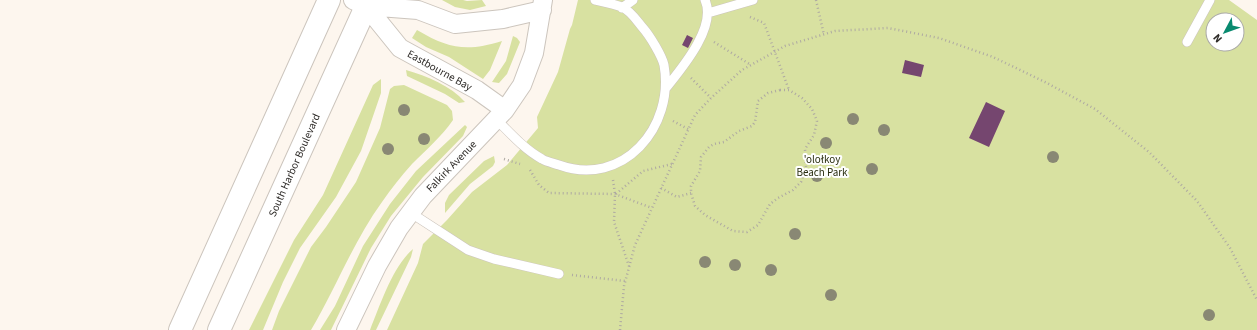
<svg xmlns="http://www.w3.org/2000/svg" width="1257" height="330" font-family="'Source Sans 3',sans-serif">
<rect width="100%" height="100%" fill="#fdf6ee"/>
<path fill="#d8e1a1" fill-rule="evenodd" d="M442,0H463L467,1L482,0L486,6L470,10L455,7Z
M578,0H1229L1257,20V330H387L418,263L423,244L447,220L472,192L507,165L538,128L537,117L558,72L570,29L572,25ZM1213,20H1237V44H1213Z
M417,30C449,49 467,52 502,41L490,70L483,79L449,57L426,47L412,38Z
M513,36L517,38L520,42L507,74L499,83L492,82L506,61Z
M406,70C427,76 451,86 465,102L459,103L445,94L407,76Z
M381,79V93L361,151L336,197L300,248L283,282L263,330H249L294,240L323,195L373,85Z
M404,85L447,105L452,111L453,120C442,136 426,150 412,164C401,176 391,189 382,202C353,242 336,288 311,330H272L279,311L311,247L326,227L356,182L380,128L390,89L394,86Z
M465,125L467,127L463,136L423,177L391,216L371,248L331,330H320L335,306L363,246L390,204L416,171Z
M494,156L495,162L493,166L470,184L445,213V203L449,195L484,161Z
M413,249L411,257L376,330H370C380,305 393,266 413,249Z"/>
<path fill="#75466f" d="M687,35L693,38L688,48L682,45Z
M905,60L924,65L921,77L902,73Z
M986,102L1005,111L989,147L969,138Z"/>
<g fill="none" stroke-linecap="round" stroke-linejoin="round">
<g stroke="#ccc5bd" stroke-width="10">
<path id="lane" d="M622,8L633,0
M708,13L753,0
M1187,42L1210,0
M666,88C682,68 717,27 705,0
M496,119C510,133 524,149 542,159C547,162 553,163 559,165C623,188 675,127 664,65C662,56 650,36 643,28C637,21 631,11 622,7C614,4 604,2 595,0
M411,213L468,250L494,259L559,274"/>
</g>
<g stroke="#ccc5bd" stroke-width="20">
<path id="street" d="M353,0L366,6L418,10L455,24L503,19L542,10
M366,6L400,48L477,90L505,110
M346,330L377,266L399,228L423,196L505,110L522,85L534,53L543,0"/>
</g>
<g stroke="#ccc5bd" stroke-width="24">
<path id="secondary" d="M180,330L329,0
M219,330L369,0"/>
</g>
<path stroke="#aea9a2" stroke-width="2.5" stroke-dasharray="1 3" stroke-linecap="butt" d="M816,0L824,35
M750,17L764,23L789,90
M714,42L751,65
M691,78L711,98
M780,90H789L802,98L812,109L817,121L814,135L805,149L806,167L801,182L793,190L778,198L770,204L758,225L747,232L733,231L705,215L695,206L691,193V186L700,171L701,157L709,147L714,144L724,142L739,131L752,126L755,122L758,101L768,93Z
M673,121L688,129
M504,159L520,164
M530,170L539,185L549,193L615,194L652,208
M613,180L615,194L614,222L629,266
M661,188L677,197L691,193
M616,194L643,171L672,164
M572,275L625,281
M620,330L624,286L635,245L695,115L711,98L742,70L785,46L835,31L888,28L939,38L993,57L1045,82L1095,109L1149,152L1197,201L1230,248L1257,300"/>
<use href="#lane" stroke="#fff" stroke-width="9"/>
<use href="#street" stroke="#fff" stroke-width="18"/>
<use href="#secondary" stroke="#fff" stroke-width="22"/>
</g>
<g fill="#898874">
<circle cx="404" cy="110" r="6"/>
<circle cx="853" cy="119" r="6"/>
<circle cx="884" cy="130" r="6"/>
<circle cx="424" cy="139" r="6"/>
<circle cx="826" cy="143" r="6"/>
<circle cx="388" cy="149" r="6"/>
<circle cx="1053" cy="157" r="6"/>
<circle cx="872" cy="169" r="6"/>
<circle cx="817" cy="176" r="6"/>
<circle cx="795" cy="234" r="6"/>
<circle cx="705" cy="262" r="6"/>
<circle cx="735" cy="265" r="6"/>
<circle cx="771" cy="270" r="6"/>
<circle cx="831" cy="295" r="6"/>
<circle cx="1209" cy="315" r="6"/>
</g>
<g text-anchor="middle" stroke-width="4" stroke-linejoin="round" paint-order="stroke">
<g font-size="11" fill="#2e2b28" stroke="#fff">
<text transform="translate(440 70) rotate(29)" y="4">Eastbourne Bay</text>
<text transform="translate(294 165) rotate(-66)" y="4">South Harbor Boulevard</text>
<text transform="translate(451 166) rotate(-46)" y="4">Falkirk Avenue</text>
</g>
<g font-size="11" fill="#2a2e10" stroke="#fff">
<text x="822" y="163">'olołkoy<tspan x="822" dy="13">Beach Park</tspan></text>
</g>
</g>
<g transform="translate(1225 32) rotate(229)"><circle r="19" fill="#ffffff" stroke="#abaaa9"/>
<path d="M0-3L7 15L0 10L-7 15Z" fill="#088a6f"/>
<text y="-6" font-size="11" font-weight="bold" text-anchor="middle" fill="#2e2b28">N</text>
</g>
</svg>
